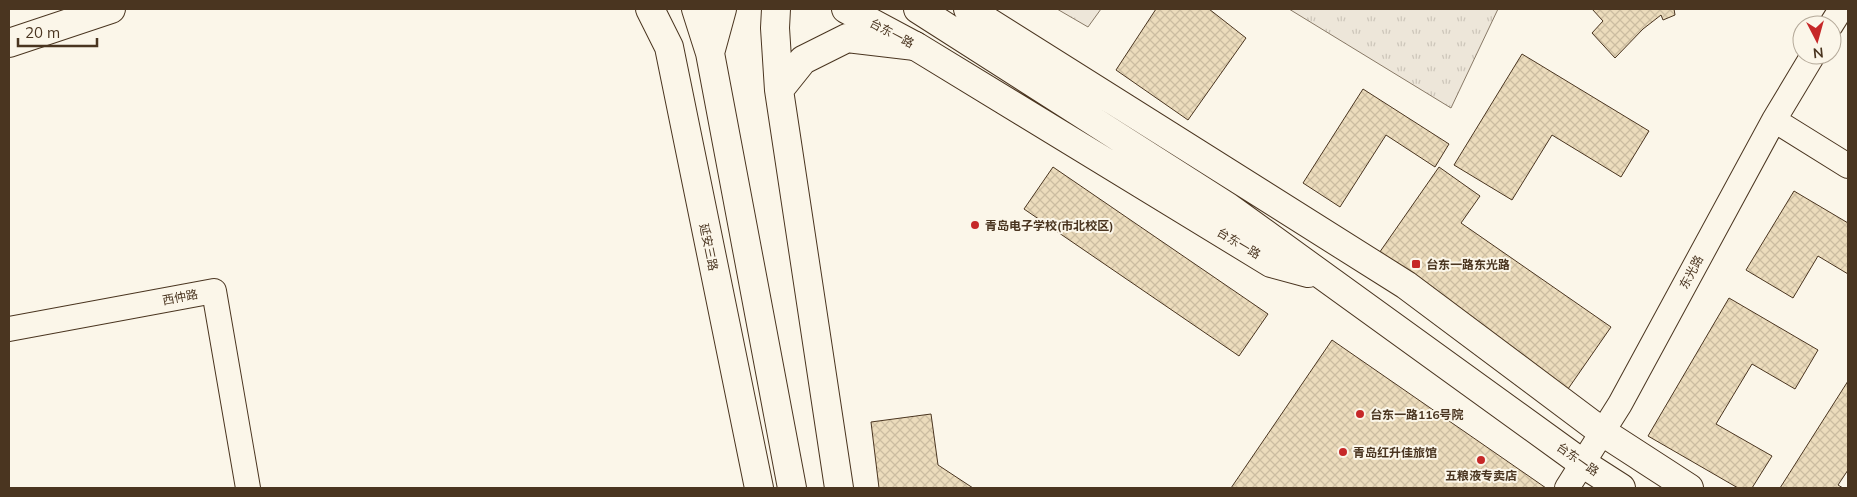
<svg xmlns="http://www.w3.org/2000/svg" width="1857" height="497" font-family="Mulish,'Noto Sans SC',sans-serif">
	<defs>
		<pattern id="park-tufts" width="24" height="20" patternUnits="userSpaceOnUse" patternTransform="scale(1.25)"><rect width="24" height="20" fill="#ede6d9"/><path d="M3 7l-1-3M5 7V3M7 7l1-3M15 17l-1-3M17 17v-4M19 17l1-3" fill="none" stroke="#cdc6ba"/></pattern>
		<pattern id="building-cross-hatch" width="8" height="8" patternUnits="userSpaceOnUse" patternTransform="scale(1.25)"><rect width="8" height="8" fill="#ecdcbc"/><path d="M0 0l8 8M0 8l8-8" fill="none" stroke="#ccbda1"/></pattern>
	</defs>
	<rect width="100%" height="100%" fill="#fbf6e9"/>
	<path fill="url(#park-tufts)" stroke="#887966" d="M1057,9H1101L1088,27Z
		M1289,9H1498L1451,108Z"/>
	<path fill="url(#building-cross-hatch)" stroke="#4a3520" d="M1156,9H1209L1246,38L1188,120L1116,70Z
		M1592,9H1674L1675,15L1663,20L1661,15L1643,29L1615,58L1592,33L1603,21Z
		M1522,54L1649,131L1621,177L1552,135L1512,200L1454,165Z
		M1363,89L1449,144L1435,167L1386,135L1340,207L1303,183Z
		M1053,167L1268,314L1239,356L1024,209Z
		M1439,167L1480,196L1461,223L1611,327L1568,389L1377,256Z
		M1794,191L1848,223V274L1818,256L1793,298L1746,270Z
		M1729,298L1818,350L1795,389L1752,364L1716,424L1772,456L1752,488H1738L1648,436Z
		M1332,340L1546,488H1231Z
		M1848,381V470L1838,485L1843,488H1780Z
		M931,414L938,465L973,488H879L871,422Z"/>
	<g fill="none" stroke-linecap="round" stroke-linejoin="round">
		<g stroke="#4a3520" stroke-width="26">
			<path id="minor" d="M1831,25L1841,9
				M1774,120L1848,166
				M9,329L214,291L248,488
				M1567,488L1620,404L1774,120L1813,55"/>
		</g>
		<g stroke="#4a3520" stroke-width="30">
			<path id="secondary" d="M650,9L669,47L759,488
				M696,9L710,53L792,488
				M776,9L775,28L779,90L839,488
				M710,53L722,9
				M779,90L803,60L847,38L915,46"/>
		</g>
		<g stroke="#4a3520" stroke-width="30">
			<path id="primary" d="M846,9L917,47L1271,263L1308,273
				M918,9L1228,207L1582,463L1621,488
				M968,9L1406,285L1601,431L1689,488
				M9,43L111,9"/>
		</g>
		<use href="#minor" stroke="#fbf6e9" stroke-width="24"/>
		<use href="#secondary" stroke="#fbf6e9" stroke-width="28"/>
		<use href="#primary" stroke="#fbf6e9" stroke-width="28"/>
	</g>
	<g fill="#c62828" stroke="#fbf6e9" stroke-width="2">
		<circle cx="975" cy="225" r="5"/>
		<rect x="1411" y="259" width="10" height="10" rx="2.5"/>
		<circle cx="1360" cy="414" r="5"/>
		<circle cx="1343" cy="452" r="5"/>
		<circle cx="1481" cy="460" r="5"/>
	</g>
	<g text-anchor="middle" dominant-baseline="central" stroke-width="4" stroke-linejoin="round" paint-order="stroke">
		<g font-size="12" fill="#4a3520" stroke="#fbf6e9">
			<text transform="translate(892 33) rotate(28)">台东一路</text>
			<text transform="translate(1239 243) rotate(31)">台东一路</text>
			<text transform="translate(709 247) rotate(78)">延安三路</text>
			<text transform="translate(1691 272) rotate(-62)">东光路</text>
			<text transform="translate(180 297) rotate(-11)">西仲路</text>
			<text transform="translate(1578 459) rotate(35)">台东一路</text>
		</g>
		<g font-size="12" font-weight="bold" fill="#4a3520" stroke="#fbf6e9" text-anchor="start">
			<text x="985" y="225">青岛电子学校(市北校区)</text>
			<text x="1426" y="264">台东一路东光路</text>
			<text x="1370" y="414">台东一路116号院</text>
			<text x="1353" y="452">青岛红升佳旅馆</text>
			<text x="1481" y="475" text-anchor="middle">五粮液专卖店</text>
		</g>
	</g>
	<rect width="1857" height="497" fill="none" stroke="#4a3520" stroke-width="20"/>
	<g transform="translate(1817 40) rotate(174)"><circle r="24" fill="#fbf6e9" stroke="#b4a999"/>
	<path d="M0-4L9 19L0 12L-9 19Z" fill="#c62828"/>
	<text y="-8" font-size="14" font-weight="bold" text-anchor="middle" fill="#4a3520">N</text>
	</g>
	<path d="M18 38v8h79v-8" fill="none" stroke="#4a3520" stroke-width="2.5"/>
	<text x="25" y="38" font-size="15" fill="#4a3520" stroke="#fbf6e9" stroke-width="4" paint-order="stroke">20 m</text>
</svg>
